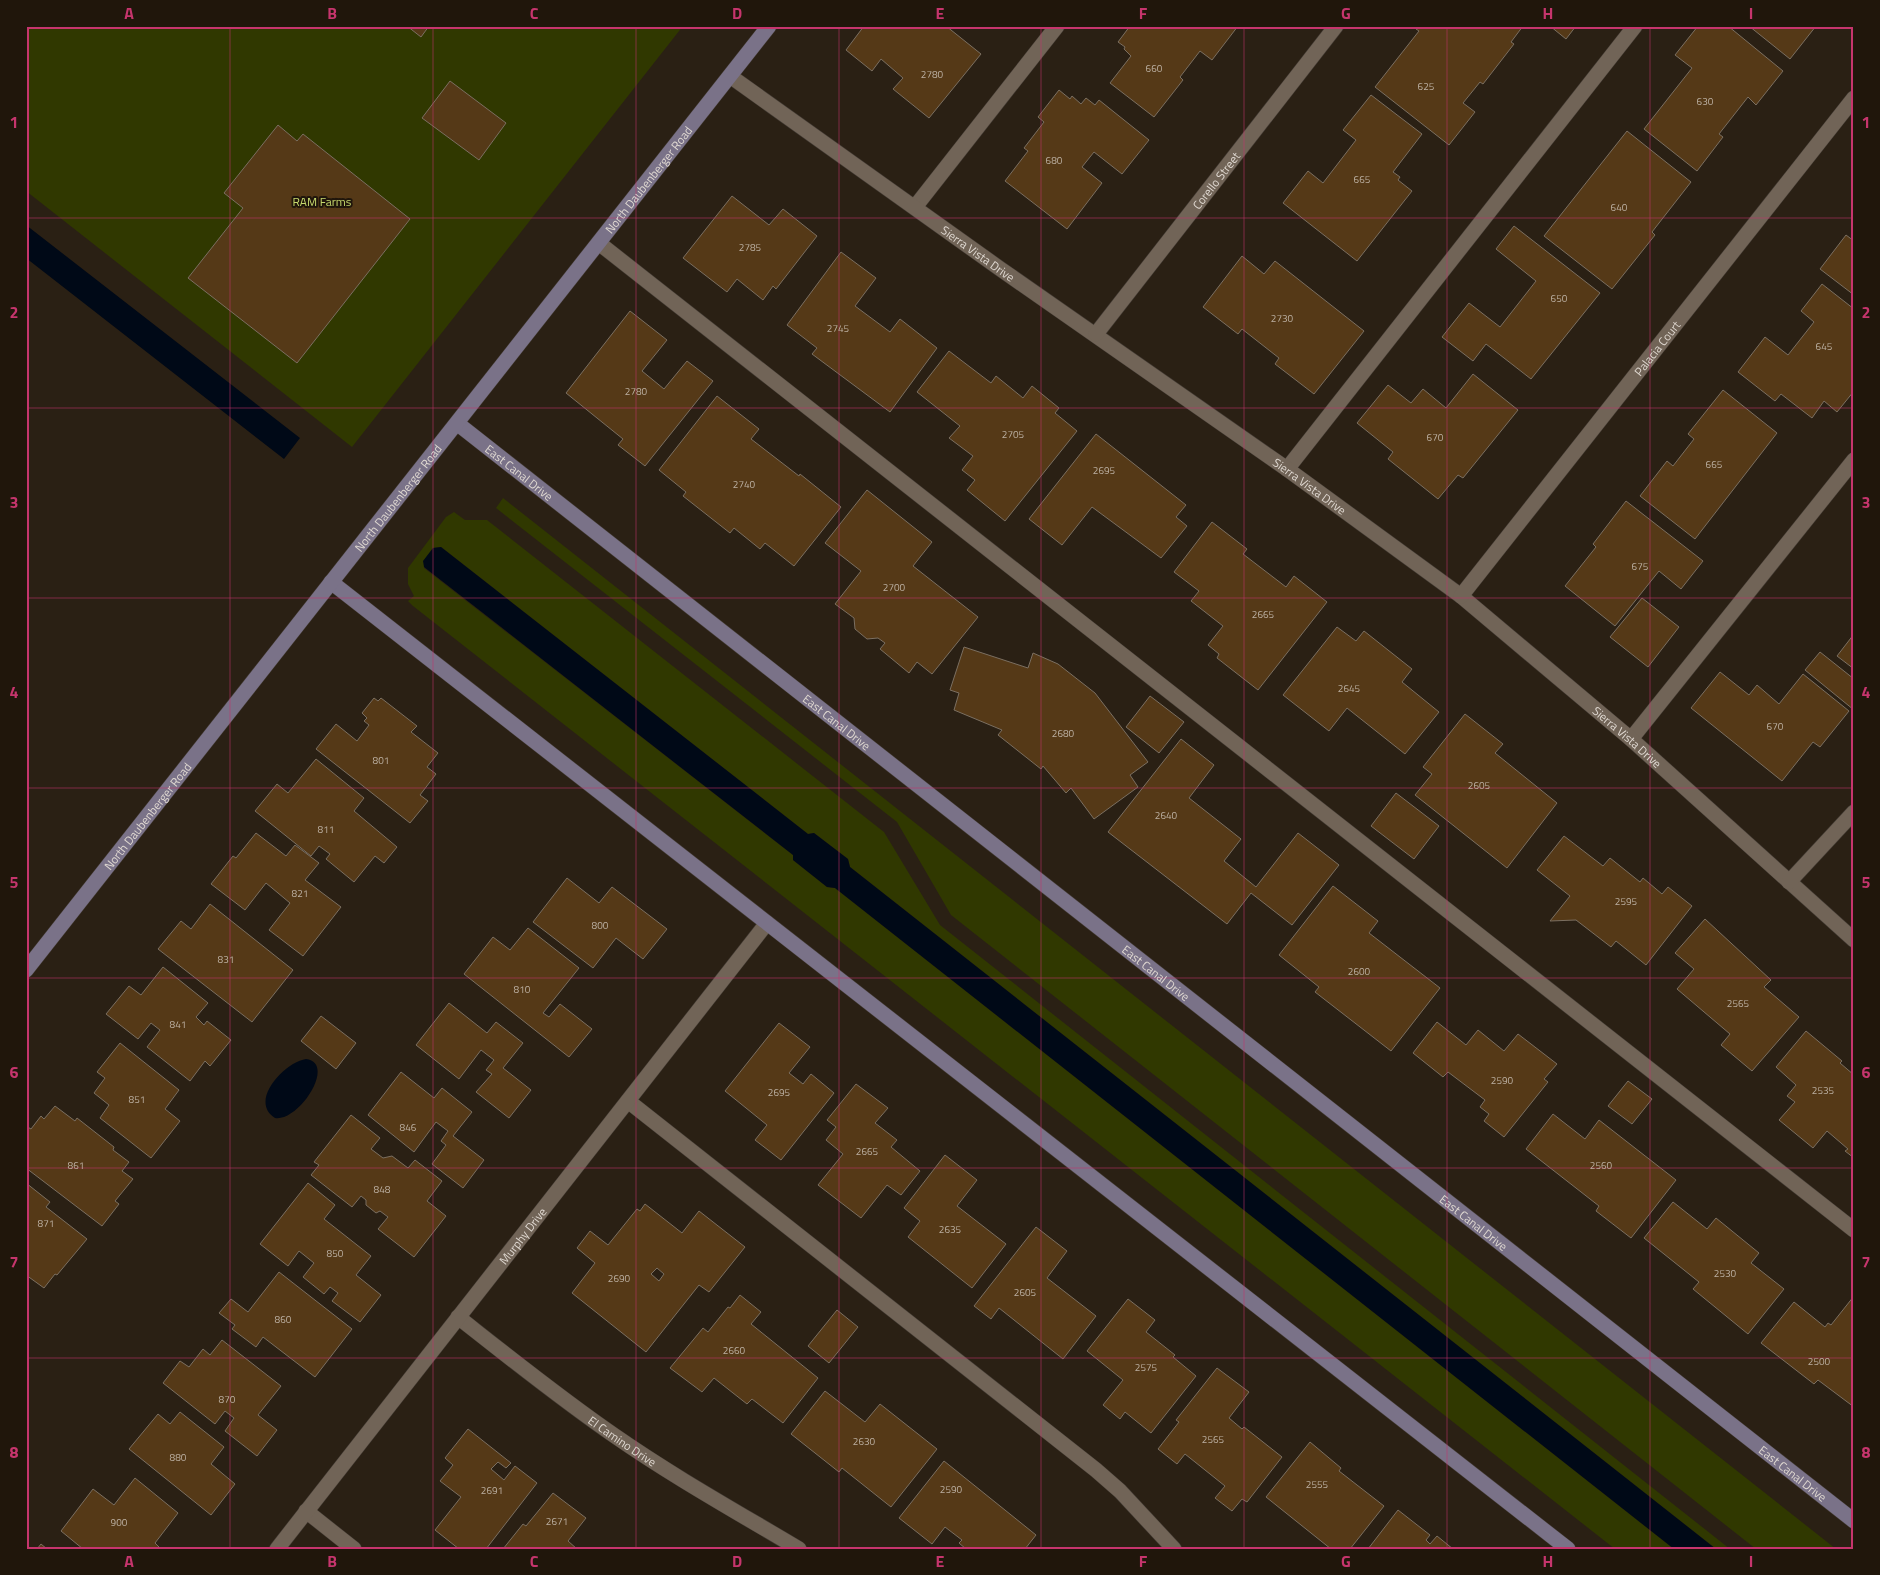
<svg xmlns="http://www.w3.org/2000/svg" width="1880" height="1575" font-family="'Titillium Web',sans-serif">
	<rect width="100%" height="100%" fill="#2a2014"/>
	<path fill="#303800" d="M26,26H683L352,447L26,191Z
		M503,498L1836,1549H1756L951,915L897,822L496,508Z
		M454,512L465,520H487L884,832L940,925L1730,1549H1716L850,867L848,859L814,833L808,834L441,547L433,548L424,561V568L793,855V860L827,887L835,888L1674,1549H1615L413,606L408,601L414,596L408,584V568L446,517Z"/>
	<path fill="#000917" d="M26,225L300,438L284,459L26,258Z
		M441,547L808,834L814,833L848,859L850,867L1716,1549H1674L835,888L827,887L793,860V855L424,567L423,561L433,548Z
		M306,1059C337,1063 299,1122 275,1118C248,1101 285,1062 306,1059Z"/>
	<path fill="#553917" stroke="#7b6f61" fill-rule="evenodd" d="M407,26H429L421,37Z
		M864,26H946L981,54L929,118L893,89L903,78L881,59L872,71L846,50Z
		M1130,26H1238L1212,60L1200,51L1180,77L1183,80L1154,117L1110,83L1131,56L1124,49L1125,47L1118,42Z
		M1418,26H1523L1511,42L1514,44L1483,84L1480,82L1463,103L1475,112L1449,145L1375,87L1419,31L1416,29Z
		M1550,26H1576L1566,39Z
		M1698,26H1728L1783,71L1756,105L1748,97L1719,134L1723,137L1697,171L1644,129L1692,68L1675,55Z
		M1749,26H1816L1790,59Z
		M450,81L506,123L479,160L422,118Z
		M1059,90L1070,99L1072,96L1081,104L1086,98L1095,105L1099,100L1149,140L1122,174L1094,152L1082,167L1102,183L1067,229L1005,181L1028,151L1024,148L1044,122L1038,117Z
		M1371,95L1422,134L1393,172L1400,177L1398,180L1412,191L1357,261L1283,203L1308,171L1323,183L1356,140L1343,130Z
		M278,125L297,141L303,134L410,219L297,363L188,278L243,208L224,193Z
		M1627,131L1691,182L1652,232L1655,235L1612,289L1544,236Z
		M732,196L769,225L783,209L817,236L776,289L773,286L763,300L737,279L727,292L683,258Z
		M1514,226L1600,293L1531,379L1486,344L1473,361L1442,337L1469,303L1500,327L1536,281L1496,249Z
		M1846,235L1854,241V295L1820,269Z
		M841,252L876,278L855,306L890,332L900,319L937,348L890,412L812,354L817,348L787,325Z
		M1242,256L1264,274L1275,261L1364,331L1314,394L1275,364L1279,358L1242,329L1238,334L1203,307Z
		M1822,284L1854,309V391L1837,412L1824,401L1812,418L1781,394L1775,401L1738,372L1765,337L1788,355L1814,322L1801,311Z
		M630,311L667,340L642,371L664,389L687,361L713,381L645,466L618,445L623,439L566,393Z
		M949,351L991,383L996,376L1023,398L1032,386L1059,408L1055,413L1077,431L1005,521L967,490L975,480L962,470L973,456L949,438L960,426L917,392Z
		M1473,374L1518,410L1463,478L1458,475L1438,499L1388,459L1393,452L1357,423L1388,385L1411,403L1423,389L1446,408Z
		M1723,390L1777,433L1695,539L1640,496L1667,461L1673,466L1694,439L1688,434Z
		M717,396L759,429L751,439L799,476L800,474L841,507L794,566L765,543L760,549L734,528L730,533L683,496L686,492L659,470Z
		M1096,434L1186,505L1176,517L1187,526L1161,558L1092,507L1062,545L1029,519Z
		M867,490L932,542L913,566L978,617L932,674L917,662L909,673L880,649L885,643L878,638L867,639L855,629L854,618L835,604L861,571L825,543Z
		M1626,501L1703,561L1681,589L1659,571L1615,626L1565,586L1596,547L1593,544Z
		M1212,522L1247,549L1243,554L1286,587L1294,576L1327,602L1258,690L1217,658L1219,654L1208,645L1223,626L1191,601L1199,591L1174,572Z
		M1642,598L1679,627L1648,667L1610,637Z
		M1337,627L1356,641L1364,631L1412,669L1402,682L1439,712L1405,754L1347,708L1329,731L1283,695Z
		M1854,634V669L1837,656Z
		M964,647L1028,668L1033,653L1058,664L1095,693L1148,762L1130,775L1138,787L1094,819L1071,788L1066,793L1043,766L1041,769L998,735L1002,730L954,710L959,693L950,690Z
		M1820,652L1854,679V710L1805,670Z
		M1720,672L1749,695L1757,685L1779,704L1803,674L1849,711L1820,747L1813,742L1782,781L1691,708Z
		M1150,696L1184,722L1159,753L1126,727Z
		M374,698L378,701L381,698L417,726L411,732L438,753L427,767L436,774L420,795L428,801L410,823L316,749L336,724L357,741L369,725L364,721L367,718L362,713Z
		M1465,714L1503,744L1495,753L1557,803L1507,868L1415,795L1432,774L1423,767Z
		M1181,739L1214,765L1189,798L1241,839L1224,861L1256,887L1298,833L1339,865L1292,925L1251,893L1227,924L1108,832Z
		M316,759L364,798L354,811L397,847L384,863L375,856L354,882L326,859L330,854L319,846L311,856L255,811L277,784L288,793Z
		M1396,793L1439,826L1414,859L1371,826Z
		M256,833L286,856L295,845L319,863L305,880L341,907L303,956L269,930L290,903L266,883L245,910L211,884L233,856L236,858Z
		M1564,836L1603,866L1610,858L1640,882L1643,878L1662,894L1668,887L1692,906L1646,965L1616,941L1611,947L1576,920L1550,921L1570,896L1537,870Z
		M567,878L599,903L612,887L667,929L643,959L616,938L593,968L533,922Z
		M1333,886L1378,921L1369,933L1440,988L1391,1051L1315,992L1319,987L1279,955Z
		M210,904L293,970L252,1022L158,949L181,921L191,929Z
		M1705,919L1771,980L1764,987L1799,1017L1752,1071L1721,1045L1730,1034L1677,989L1694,969L1675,953Z
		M528,928L579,968L543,1013L549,1017L560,1004L592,1029L569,1057L464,974L493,937L510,950Z
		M163,967L208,1003L196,1017L204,1025L207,1021L231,1040L210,1066L205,1061L190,1081L147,1047L160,1030L151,1023L138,1039L106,1014L129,986L141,995Z
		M449,1003L487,1033L496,1022L523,1043L503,1068L531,1090L509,1118L476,1092L492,1074L486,1070L494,1060L481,1050L459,1079L416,1045Z
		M321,1016L356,1043L336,1069L301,1041Z
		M1437,1022L1466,1045L1478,1030L1504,1051L1518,1034L1557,1064L1544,1079L1548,1082L1504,1137L1484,1121L1489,1114L1480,1107L1485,1100L1448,1072L1443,1077L1413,1053Z
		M779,1023L810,1047L789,1073L803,1084L811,1074L834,1093L781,1160L755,1140L767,1125L725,1091Z
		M1806,1031L1842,1061L1840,1063L1854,1075V1158L1845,1151L1848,1149L1827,1131L1813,1148L1779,1120L1795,1102L1787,1096L1796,1085L1776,1067Z
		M120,1043L179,1090L165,1109L180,1121L151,1158L100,1118L109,1105L94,1093L105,1078L97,1072Z
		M401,1072L434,1098L442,1088L472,1112L453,1136L484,1160L463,1188L432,1164L446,1145L441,1141L448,1131L436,1122L414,1152L368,1115Z
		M1628,1081L1652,1099L1632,1124L1608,1106Z
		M856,1084L888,1108L875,1123L897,1140L891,1147L920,1171L901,1195L887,1185L861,1218L818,1185L843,1154L826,1140L836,1127L827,1120Z
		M55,1106L75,1121L77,1118L114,1147L113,1150L129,1162L122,1171L133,1179L115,1201L119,1204L102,1226L26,1168V1126L31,1129L41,1116L44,1119Z
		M1553,1114L1585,1139L1599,1120L1676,1180L1631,1238L1596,1211L1599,1206L1526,1149Z
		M351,1115L380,1138L371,1149L383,1158L392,1156L408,1168L415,1160L442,1181L427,1201L446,1216L414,1257L378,1229L388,1217L380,1211L376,1213L366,1205V1200L361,1196L352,1207L311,1175L319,1165L314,1162Z
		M945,1155L977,1180L957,1206L1006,1244L972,1288L908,1237L920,1221L904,1208Z
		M26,1183L50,1202L46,1207L87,1239L57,1275L55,1274L44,1288L26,1275Z
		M308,1183L335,1205L324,1219L371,1256L356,1275L381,1295L360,1322L332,1301L338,1293L330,1287L324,1294L303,1277L314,1263L299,1251L288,1266L260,1244Z
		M1673,1202L1707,1229L1716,1218L1759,1253L1751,1263L1784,1289L1748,1334L1693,1289L1699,1282L1644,1238Z
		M645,1204L682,1233L699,1211L745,1247L709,1292L699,1285L646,1352L572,1293L595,1263L577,1248L590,1231L608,1245L637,1209L640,1211ZM657,1268L664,1274L659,1281L651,1274Z
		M1036,1227L1067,1251L1047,1278L1096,1316L1063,1359L999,1308L991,1319L974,1306Z
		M279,1272L352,1329L315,1377L263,1337L256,1347L232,1329L235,1325L219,1313L231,1299L248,1312Z
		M740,1295L761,1312L751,1324L818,1378L783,1423L752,1399L747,1404L714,1378L702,1392L670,1368L703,1328L708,1332L728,1307L730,1308Z
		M1854,1296V1407L1818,1380L1814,1384L1761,1343L1794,1302L1825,1327L1828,1323L1831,1325Z
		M1128,1299L1155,1320L1146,1332L1175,1355L1173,1357L1196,1376L1151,1433L1125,1412L1120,1419L1103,1405L1123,1380L1087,1351Z
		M837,1310L858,1327L829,1363L808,1346Z
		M222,1340L281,1386L258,1415L277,1430L257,1456L225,1431L234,1418L225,1411L215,1424L163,1383L180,1361L189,1367L203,1349L210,1355Z
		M1217,1368L1249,1392L1229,1418L1242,1429L1244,1427L1282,1457L1247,1502L1242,1499L1232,1511L1215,1498L1225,1486L1185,1454L1177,1464L1158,1449L1179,1422L1176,1420Z
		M825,1391L865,1422L880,1404L937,1449L891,1507L842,1468L839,1472L791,1434Z
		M180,1412L224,1447L211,1464L235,1484L211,1515L129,1449L158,1414L170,1424Z
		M468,1429L511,1463L506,1468L498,1462L491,1469L504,1480L515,1466L537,1483L486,1549H459L435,1530L461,1497L440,1481L453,1465L445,1458Z
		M1310,1442L1341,1468L1339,1471L1384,1506L1350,1549H1331L1266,1497Z
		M944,1461L1036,1535L1025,1549H966L959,1543L962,1540L945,1527L932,1544L899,1518Z
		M135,1478L178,1513L155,1543L161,1549H83L61,1531L93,1489L114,1505Z
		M553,1493L586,1518L568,1541L577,1549H503L523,1524L526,1526Z
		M1398,1510L1430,1535L1426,1540L1430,1544L1437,1536L1453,1549H1368Z
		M41,1544L47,1549H37Z"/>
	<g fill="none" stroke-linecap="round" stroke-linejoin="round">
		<g stroke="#433b34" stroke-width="16">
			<path id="lane" d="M915,207L1057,26
				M600,244L1854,1230
				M1287,469L1635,26
				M1631,739L1854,460
				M628,1101L1096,1470L1120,1491L1174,1549
				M306,1511L354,1549"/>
		</g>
		<g stroke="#433b34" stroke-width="16">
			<g id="street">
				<path id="s1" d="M730,76L999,268L1287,469L1461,596L1631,739L1854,940"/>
				<path id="s2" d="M1096,334L1336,26"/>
				<path id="s3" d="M1461,596L1854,98"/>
				<path d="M1789,882L1854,812"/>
				<path id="s4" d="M458,1317C510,1358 561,1399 615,1436C674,1477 737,1512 799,1549"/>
				<path id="s5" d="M277,1549L767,923"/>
			</g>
		</g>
		<g stroke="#433b34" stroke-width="16">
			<g id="secondary">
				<path id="s6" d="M458,424L1854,1521"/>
				<path d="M331,582L1568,1549"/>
				<path id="s7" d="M26,970L769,26"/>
			</g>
		</g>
		<use href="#lane" stroke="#716457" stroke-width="15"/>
		<use href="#street" stroke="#716457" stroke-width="15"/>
		<use href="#secondary" stroke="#7a7288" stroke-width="15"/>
	</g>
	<path fill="none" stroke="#c6356d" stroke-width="1" stroke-opacity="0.55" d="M230,26V1549M433,26V1549M636,26V1549M839,26V1549M1041,26V1549M1244,26V1549M1447,26V1549M1650,26V1549M26,218H1854M26,408H1854M26,598H1854M26,788H1854M26,978H1854M26,1168H1854M26,1358H1854"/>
	<g text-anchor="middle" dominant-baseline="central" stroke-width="4" stroke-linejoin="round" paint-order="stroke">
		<g font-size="10" fill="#bcb0a2">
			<text x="1154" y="68">660</text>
			<text x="932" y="74">2780</text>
			<text x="1426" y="86">625</text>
			<text x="1705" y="101">630</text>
			<text x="1054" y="160">680</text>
			<text x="1362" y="179">665</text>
			<text x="1619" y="207">640</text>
			<text x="750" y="247">2785</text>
			<text x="1559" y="298">650</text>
			<text x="1282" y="318">2730</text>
			<text x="838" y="328">2745</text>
			<text x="1824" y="346">645</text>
			<text x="636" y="391">2780</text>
			<text x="1013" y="434">2705</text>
			<text x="1435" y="437">670</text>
			<text x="1714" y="464">665</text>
			<text x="1104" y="470">2695</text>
			<text x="744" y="484">2740</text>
			<text x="1640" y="566">675</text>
			<text x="894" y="587">2700</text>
			<text x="1263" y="614">2665</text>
			<text x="1349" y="688">2645</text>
			<text x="1775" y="726">670</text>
			<text x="1063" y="733">2680</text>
			<text x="381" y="760">801</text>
			<text x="1479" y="785">2605</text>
			<text x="1166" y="815">2640</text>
			<text x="326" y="829">811</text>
			<text x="300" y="893">821</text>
			<text x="1626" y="901">2595</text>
			<text x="600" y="925">800</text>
			<text x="226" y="959">831</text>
			<text x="1359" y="971">2600</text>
			<text x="522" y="989">810</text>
			<text x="1738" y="1003">2565</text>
			<text x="178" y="1024">841</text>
			<text x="1502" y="1080">2590</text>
			<text x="1823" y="1090">2535</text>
			<text x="779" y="1092">2695</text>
			<text x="137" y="1099">851</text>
			<text x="408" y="1127">846</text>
			<text x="867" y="1151">2665</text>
			<text x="76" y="1165">861</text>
			<text x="1601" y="1165">2560</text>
			<text x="382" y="1189">848</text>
			<text x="46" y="1223">871</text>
			<text x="950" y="1229">2635</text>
			<text x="335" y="1253">850</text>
			<text x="1725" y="1273">2530</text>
			<text x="619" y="1278">2690</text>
			<text x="1025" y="1292">2605</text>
			<text x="283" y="1319">860</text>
			<text x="734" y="1350">2660</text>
			<text x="1819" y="1361">2500</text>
			<text x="1146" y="1367">2575</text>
			<text x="227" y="1399">870</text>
			<text x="1213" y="1439">2565</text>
			<text x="864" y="1441">2630</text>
			<text x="178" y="1457">880</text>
			<text x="1317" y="1484">2555</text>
			<text x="951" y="1489">2590</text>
			<text x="492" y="1490">2691</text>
			<text x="557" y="1521">2671</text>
			<text x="119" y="1522">900</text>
		</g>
		<g font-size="12" fill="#dfd8d1" stroke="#20160b">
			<text stroke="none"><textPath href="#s7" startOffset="1006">North Daubenberger Road</textPath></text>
			<text stroke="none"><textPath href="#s2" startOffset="195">Corello Street</textPath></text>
			<text stroke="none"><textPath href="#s1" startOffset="305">Sierra Vista Drive</textPath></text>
			<text stroke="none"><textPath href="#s3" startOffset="316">Palacia Court</textPath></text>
			<text stroke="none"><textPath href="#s6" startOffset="78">East Canal Drive</textPath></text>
			<text stroke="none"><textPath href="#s1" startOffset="710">Sierra Vista Drive</textPath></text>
			<text stroke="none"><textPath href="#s7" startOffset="601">North Daubenberger Road</textPath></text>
			<text stroke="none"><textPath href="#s6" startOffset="482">East Canal Drive</textPath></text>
			<text stroke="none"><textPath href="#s1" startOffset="1115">Sierra Vista Drive</textPath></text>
			<text stroke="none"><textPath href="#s7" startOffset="196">North Daubenberger Road</textPath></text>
			<text stroke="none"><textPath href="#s6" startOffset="888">East Canal Drive</textPath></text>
			<text stroke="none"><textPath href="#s6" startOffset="1292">East Canal Drive</textPath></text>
			<text stroke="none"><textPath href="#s5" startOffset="398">Murphy Drive</textPath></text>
			<text stroke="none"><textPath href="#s4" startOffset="206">El Camino Drive</textPath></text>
			<text stroke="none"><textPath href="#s6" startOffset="1698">East Canal Drive</textPath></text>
		</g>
		<g font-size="12" fill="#c6d96d" stroke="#20160b">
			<text x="322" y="201">RAM Farms</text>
		</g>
	</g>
	<rect width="1880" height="1575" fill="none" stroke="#20160b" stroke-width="55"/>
	<rect x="28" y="28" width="1824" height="1520" fill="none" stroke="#c6356d" stroke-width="2"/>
	<g font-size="16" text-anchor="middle" font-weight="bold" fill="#c6356d">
		<text x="129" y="19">A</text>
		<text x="332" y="19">B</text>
		<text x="534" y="19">C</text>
		<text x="737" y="19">D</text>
		<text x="940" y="19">E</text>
		<text x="1143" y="19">F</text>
		<text x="1346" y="19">G</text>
		<text x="1548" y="19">H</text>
		<text x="1751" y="19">I</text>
		<text x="14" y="128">1</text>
		<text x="1866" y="128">1</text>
		<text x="14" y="318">2</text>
		<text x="1866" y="318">2</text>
		<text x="14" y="508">3</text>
		<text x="1866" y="508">3</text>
		<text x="14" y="698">4</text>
		<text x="1866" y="698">4</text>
		<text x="14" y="888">5</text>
		<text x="1866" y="888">5</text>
		<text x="14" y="1078">6</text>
		<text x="1866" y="1078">6</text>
		<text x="14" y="1268">7</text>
		<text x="1866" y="1268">7</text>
		<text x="14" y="1458">8</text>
		<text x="1866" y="1458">8</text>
		<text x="129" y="1567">A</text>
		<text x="332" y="1567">B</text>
		<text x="534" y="1567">C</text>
		<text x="737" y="1567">D</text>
		<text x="940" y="1567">E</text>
		<text x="1143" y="1567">F</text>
		<text x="1346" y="1567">G</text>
		<text x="1548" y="1567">H</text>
		<text x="1751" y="1567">I</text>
	</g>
</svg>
